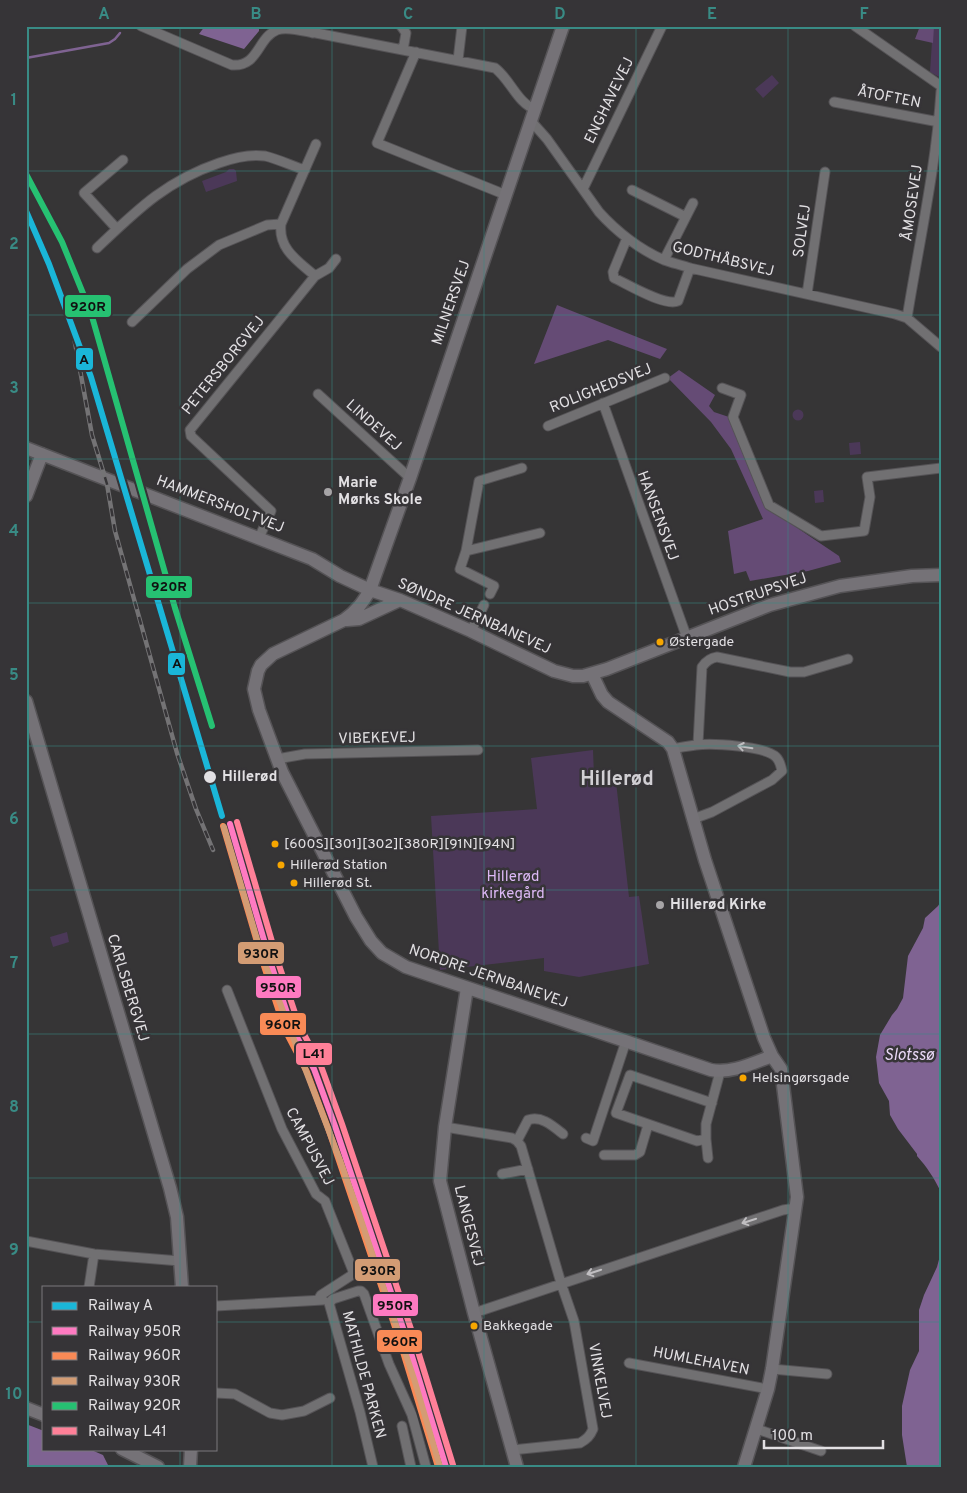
<svg xmlns="http://www.w3.org/2000/svg" width="967" height="1493" font-family="Overpass,sans-serif">
	<rect width="100%" height="100%" fill="#363536"/>
	<path fill="#4b3858" d="M933,26H941V78L930,72Z
		M772,75L779,83L763,98L755,89Z
		M229,169H234L236,171L237,181L206,192L202,181L226,172Z
		M792.5 415a5.5 5.5 0 1 1 11 0a5.5 5.5 0 1 1-11 0Z
		M860,442L861,454L850,455L849,443Z
		M823,490L824,502L815,503L814,491Z
		M593,750L594,775L615,773L629,897L639,896L649,964L579,977L544,971V958L440,970L431,816L537,809L531,758Z
		M67,932L69,942L53,947L50,937Z"/>
	<path fill="#654b75" d="M920,26H934L933,43L915,39Z
		M557,305L667,349L660,359L608,340L534,364Z
		M679,370L715,395L709,406L714,412L729,417L769,509L839,556L841,562L808,571L750,581L746,571L734,574L728,531L763,519L731,449L711,422L668,378Z"/>
	<path fill="#7f6392" d="M205,26H259V31L244,49L199,34Z
		M941,901V1192C934,1178 927,1167 917,1156V1154L898,1129L890,1115L889,1101L879,1083L876,1057L880,1035L892,1015L897,1009L903,998L908,956L923,928L925,918L938,906Z
		M941,1252V1467H907L902,1435V1406L910,1370L919,1351V1310L924,1295L937,1267Z
		M26,1424L44,1431V1449H89L103,1455L109,1467H26Z"/>
	<g fill="none" stroke-linecap="round" stroke-linejoin="round">
		<path stroke="#7f6392" stroke-width="2.5" d="M26,58L109,43L115,39L120,33"/>
		<g stroke="#555356" stroke-width="11">
			<path id="street" d="M141,26L232,65C259,67 257,38 277,30C287,26 303,31 313,33
				M401,26L406,33L403,50
				M855,26L941,86
				M316,33L495,68C510,79 518,104 535,109
				M416,52L377,143L506,195
				M458,60L462,26
				M834,102L939,122
				M531,121L547,139L599,212C616,231 640,250 664,260C672,263 682,265 690,268L895,314L907,318L941,347
				M583,189L662,26
				M632,190L686,217
				M117,229L84,193L123,160
				M627,238L613,272L614,278C627,284 665,307 678,301L690,268
				M97,248C137,210 166,181 219,163C233,158 250,154 265,156C278,159 292,166 305,170
				M664,260L693,203
				M315,276C298,261 278,249 281,224L316,144
				M807,294L825,172
				M907,318C919,243 936,168 941,91
				M132,322L187,269L219,245L267,225L281,224
				M722,388L741,395L733,417L769,505L821,536L864,531L870,497L867,477L941,468
				M318,394L410,478
				M603,403L687,638
				M548,426L665,378
				M259,538L271,511L191,436L190,430L315,276L329,268L336,259
				M466,551L540,533
				M490,594L494,586L460,569L466,551L479,481L522,468
				M471,631L484,605
				M698,744L702,667C706,661 710,658 717,657L790,672H804L848,659
				M673,749C681,747 688,746 696,745C712,743 765,746 776,757C780,761 781,766 782,771L772,780L712,812L693,819
				M277,759L305,754L478,750
				M227,990L282,1129L316,1194L325,1201L353,1271L352,1275L321,1295L318,1300
				M445,1127L512,1138L517,1141L521,1146L561,1283L574,1321L593,1429C590,1436 587,1439 580,1443L512,1450
				M586,1138L593,1141L626,1041
				M706,1139L697,1141L616,1113L630,1075L712,1103
				M517,1141L528,1120C541,1115 553,1126 563,1134
				M604,1155H635L640,1152L648,1125
				M708,1158L706,1139V1124L720,1072
				M502,1174L528,1169
				M26,1241L94,1254L180,1261
				M89,1287L94,1254
				M216,1306L323,1300
				M474,1313L783,1210L796,1208
				M629,1363L768,1389
				M772,1369L827,1374
				M216,1393L235,1394L270,1413L282,1415L304,1411L330,1398
				M402,1426L411,1467
				M757,1429L821,1451
				M373,1467L360,1412L329,1303L333,1299L358,1291H361L364,1294L389,1364L412,1415L426,1467"/>
		</g>
		<g stroke="#555356" stroke-width="15">
			<path id="secondary" d="M563,26L410,478L370,590C363,602 357,611 344,620L273,654L261,665L258,671L254,689L259,710L282,772L356,917L371,941L382,953L406,967L711,1070C731,1074 753,1063 772,1056
				M26,448L312,559L340,576L370,590L400,600L471,631L554,671L573,676H583L607,669L770,605L840,586L912,576L941,575
				M26,496L42,454
				M347,620L359,619L400,600
				M592,674L602,695L608,702L668,742L673,749L705,860L764,1038L772,1056L781,1069L797,1197L772,1369L768,1389L744,1467
				M26,701L170,1188L177,1217L182,1287
				M467,988L445,1127L440,1181L474,1313L517,1467
				M26,1408L44,1415
				M122,1449L158,1467
				M190,1467L191,1449"/>
		</g>
		<use href="#street" stroke="#717072" stroke-width="9"/>
		<use href="#secondary" stroke="#757277" stroke-width="12"/>
		<g stroke="#747375" stroke-width="4.5">
			<path id="rail" d="M71,321L92,435L107,484L115,531L177,753L196,809L213,850
				M277,1015L335,1126L368,1198"/>
		</g>
		<use href="#rail" stroke="#363437" stroke-width="2.5" stroke-dasharray="8" stroke-linecap="butt"/>
		<g stroke="#363437" stroke-width="10">
			<path id="rail-1" d="M26,211L49,264L91,377L222,816"/>
		</g>
		<g stroke="#363437" stroke-width="10">
			<path id="rail-2" d="M230,824L271,964L292,1028L314,1069L335,1126L406,1337L446,1467"/>
		</g>
		<g stroke="#363437" stroke-width="10">
			<path id="rail-3" d="M223,826L264,966L285,1030L307,1072L328,1128L399,1339L438,1467"/>
		</g>
		<g stroke="#363437" stroke-width="10">
			<path id="rail-4" d="M224,827L262,956L340,1160L358,1211L415,1382L440,1467"/>
		</g>
		<g stroke="#363437" stroke-width="10">
			<path id="rail-5" d="M26,174L62,242L91,313L175,608L212,726"/>
		</g>
		<g stroke="#363437" stroke-width="10">
			<path id="rail-6" d="M237,822L278,962L299,1025L321,1066L342,1124L413,1335L453,1465"/>
		</g>
		<use href="#rail-1" stroke="#1ab6d8" stroke-width="6"/>
		<use href="#rail-2" stroke="#fe7ac1" stroke-width="6"/>
		<use href="#rail-3" stroke="#f98a56" stroke-width="6"/>
		<use href="#rail-4" stroke="#d39c74" stroke-width="6"/>
		<use href="#rail-5" stroke="#26c172" stroke-width="6"/>
		<use href="#rail-6" stroke="#ff8098" stroke-width="6"/>
	</g>
	<defs><path id="oneway-shaft" d="M-6 0H5M1.5-3L5.5 0L1.5 3" fill="none" stroke-width="1.6" stroke-linecap="round" stroke-linejoin="round" transform="scale(1.25)"/></defs>
	<g stroke="#c0bec1">
		<use href="#oneway-shaft" transform="translate(745 747) rotate(-171)"/>
		<use href="#oneway-shaft" transform="translate(749 1221) rotate(162)"/>
		<use href="#oneway-shaft" transform="translate(594 1272) rotate(162)"/>
	</g>
	<path fill="none" stroke="#398b85" stroke-width="1" stroke-opacity="0.55" d="M180,26V1287M332,26V1467M484,26V1467M636,26V1467M788,26V1467M26,171H941M26,315H941M26,459H941M26,603H941M26,746H941M26,890H941M26,1034H941M26,1178H941M26,1322H44M216,1322H941M180,1449V1467"/>
	<g fill="#a6a4a6" stroke="#363437" stroke-width="2">
		<circle cx="328" cy="492" r="5"/>
		<circle cx="660" cy="905" r="5"/>
	</g>
	<g fill="#f7a600" stroke="#363437" stroke-width="2">
		<circle cx="660" cy="642" r="4.5"/>
		<circle cx="275" cy="844" r="4.5"/>
		<circle cx="281" cy="865" r="4.5"/>
		<circle cx="294" cy="883" r="4.5"/>
		<circle cx="743" cy="1078" r="4.5"/>
		<circle cx="474" cy="1326" r="4.5"/>
	</g>
	<circle fill="#e2e0e3" stroke="#363437" stroke-width="2" cx="210" cy="777" r="7"/>
	<g text-anchor="middle" dominant-baseline="central" stroke-width="5" stroke-linejoin="round" paint-order="stroke">
		<g font-size="14" fill="#e2e0e3" stroke="#363437" text-anchor="start">
			<text x="669" y="642">Østergade</text>
			<text x="284" y="844">[600S][301][302][380R][91N][94N]</text>
			<text x="290" y="865">Hillerød Station</text>
			<text x="303" y="883">Hillerød St.</text>
			<text x="752" y="1078">Helsingørsgade</text>
			<text x="483" y="1326">Bakkegade</text>
		</g>
		<g font-size="15" fill="#e2e0e3" stroke="#363437">
			<text transform="translate(889 98) rotate(11)">ÅTOFTEN</text>
			<text transform="translate(610 101) rotate(-64)">ENGHAVEVEJ</text>
			<text transform="translate(913 203) rotate(-82)">ÅMOSEVEJ</text>
			<text transform="translate(803 231) rotate(-82)">SOLVEJ</text>
			<text transform="translate(723 260) rotate(14)">GODTHÅBSVEJ</text>
			<text transform="translate(452 303) rotate(-71)">MILNERSVEJ</text>
			<text transform="translate(224 366) rotate(-51)">PETERSBORGVEJ</text>
			<text transform="translate(601 389) rotate(-22)">ROLIGHEDSVEJ</text>
			<text transform="translate(373 426) rotate(42)">LINDEVEJ</text>
			<text transform="translate(220 505) rotate(21)">HAMMERSHOLTVEJ</text>
			<text transform="translate(657 516) rotate(70)">HANSENSVEJ</text>
			<text transform="translate(758 595) rotate(-19)">HOSTRUPSVEJ</text>
			<text transform="translate(474 617) rotate(24)">SØNDRE JERNBANEVEJ</text>
			<text transform="translate(377 739) rotate(-1)">VIBEKEVEJ</text>
			<text transform="translate(488 977) rotate(19)">NORDRE JERNBANEVEJ</text>
			<text transform="translate(127 988) rotate(73)">CARLSBERGVEJ</text>
			<text transform="translate(309 1147) rotate(62)">CAMPUSVEJ</text>
			<text transform="translate(468 1226) rotate(76)">LANGESVEJ</text>
			<text transform="translate(701 1362) rotate(11)">HUMLEHAVEN</text>
			<text transform="translate(363 1375) rotate(75)">MATHILDE PARKEN</text>
			<text transform="translate(599 1381) rotate(80)">VINKELVEJ</text>
		</g>
		<g font-size="15" font-weight="bold" fill="#e2e0e3" stroke="#363437" text-anchor="start">
			<text x="338" y="483">Marie<tspan x="338" dy="17">Mørks Skole</tspan></text>
			<text x="670" y="905">Hillerød Kirke</text>
		</g>
		<g font-size="15" font-weight="bold" fill="#e2e0e3" stroke="#363437" text-anchor="start">
			<text x="222" y="777">Hillerød</text>
		</g>
		<g font-size="15" fill="#dcb8f5" stroke="#363437">
			<text x="513" y="877">Hillerød<tspan x="513" dy="17">kirkegård</tspan></text>
		</g>
		<g font-size="16" font-style="italic" fill="#ead9f7" stroke="#363437">
			<text x="909" y="1056">Slotssø</text>
		</g>
		<g font-size="20" font-weight="bold" fill="#d1cfd3" stroke="#363437">
			<text x="617" y="780">Hillerød</text>
		</g>
	</g>
	<g stroke="#363437" stroke-width="2">
		<rect x="64" y="294" width="48" height="24" rx="5" fill="#26c172"/>
		<rect x="75" y="347" width="19" height="24" rx="5" fill="#1ab6d8"/>
		<rect x="145" y="575" width="48" height="24" rx="5" fill="#26c172"/>
		<rect x="167" y="652" width="19" height="24" rx="5" fill="#1ab6d8"/>
		<rect x="237" y="941" width="48" height="24" rx="5" fill="#d39c74"/>
		<rect x="255" y="975" width="47" height="24" rx="5" fill="#fe7ac1"/>
		<rect x="259" y="1012" width="48" height="24" rx="5" fill="#f98a56"/>
		<rect x="295" y="1042" width="38" height="24" rx="5" fill="#ff8098"/>
		<rect x="354" y="1258" width="47" height="24" rx="5" fill="#d39c74"/>
		<rect x="372" y="1293" width="47" height="24" rx="5" fill="#fe7ac1"/>
		<rect x="376" y="1329" width="47" height="24" rx="5" fill="#f98a56"/>
	</g>
	<g font-size="14" text-anchor="middle" font-weight="bold" fill="#111">
		<text x="88" y="311">920R</text>
		<text x="84" y="364">A</text>
		<text x="169" y="591">920R</text>
		<text x="177" y="668">A</text>
		<text x="261" y="958">930R</text>
		<text x="278" y="992">950R</text>
		<text x="283" y="1029">960R</text>
		<text x="314" y="1058">L41</text>
		<text x="378" y="1275">930R</text>
		<text x="395" y="1310">950R</text>
		<text x="400" y="1346">960R</text>
	</g>
	<rect width="967" height="1493" fill="none" stroke="#363437" stroke-width="55"/>
	<rect x="42" y="1286" width="175" height="165" fill="#363437" stroke="#7b797c"/>
	<rect x="52" y="1302" width="25" height="8" fill="#1ab6d8" stroke="#7b797c"/>
	<text x="88" y="1310" font-size="15" fill="#e2e0e3">Railway A</text>
	<rect x="52" y="1327" width="25" height="8" fill="#fe7ac1" stroke="#7b797c"/>
	<text x="88" y="1336" font-size="15" fill="#e2e0e3">Railway 950R</text>
	<rect x="52" y="1352" width="25" height="8" fill="#f98a56" stroke="#7b797c"/>
	<text x="88" y="1360" font-size="15" fill="#e2e0e3">Railway 960R</text>
	<rect x="52" y="1377" width="25" height="8" fill="#d39c74" stroke="#7b797c"/>
	<text x="88" y="1386" font-size="15" fill="#e2e0e3">Railway 930R</text>
	<rect x="52" y="1402" width="25" height="8" fill="#26c172" stroke="#7b797c"/>
	<text x="88" y="1410" font-size="15" fill="#e2e0e3">Railway 920R</text>
	<rect x="52" y="1427" width="25" height="8" fill="#ff8098" stroke="#7b797c"/>
	<text x="88" y="1436" font-size="15" fill="#e2e0e3">Railway L41</text>
	<path d="M764 1440v8h119v-8" fill="none" stroke="#e2e0e3" stroke-width="2.5"/>
	<text x="772" y="1440" font-size="15" fill="#e2e0e3" stroke="#363437" stroke-width="4" paint-order="stroke">100 m</text>
	<rect x="28" y="28" width="912" height="1438" fill="none" stroke="#398b85" stroke-width="2"/>
	<g font-size="16" text-anchor="middle" font-weight="bold" fill="#398b85">
		<text x="104" y="19">A</text>
		<text x="256" y="19">B</text>
		<text x="408" y="19">C</text>
		<text x="560" y="19">D</text>
		<text x="712" y="19">E</text>
		<text x="864" y="19">F</text>
		<text x="14" y="105">1</text>
		<text x="14" y="249">2</text>
		<text x="14" y="393">3</text>
		<text x="14" y="536">4</text>
		<text x="14" y="680">5</text>
		<text x="14" y="824">6</text>
		<text x="14" y="968">7</text>
		<text x="14" y="1112">8</text>
		<text x="14" y="1255">9</text>
		<text x="14" y="1399">10</text>
	</g>
</svg>
